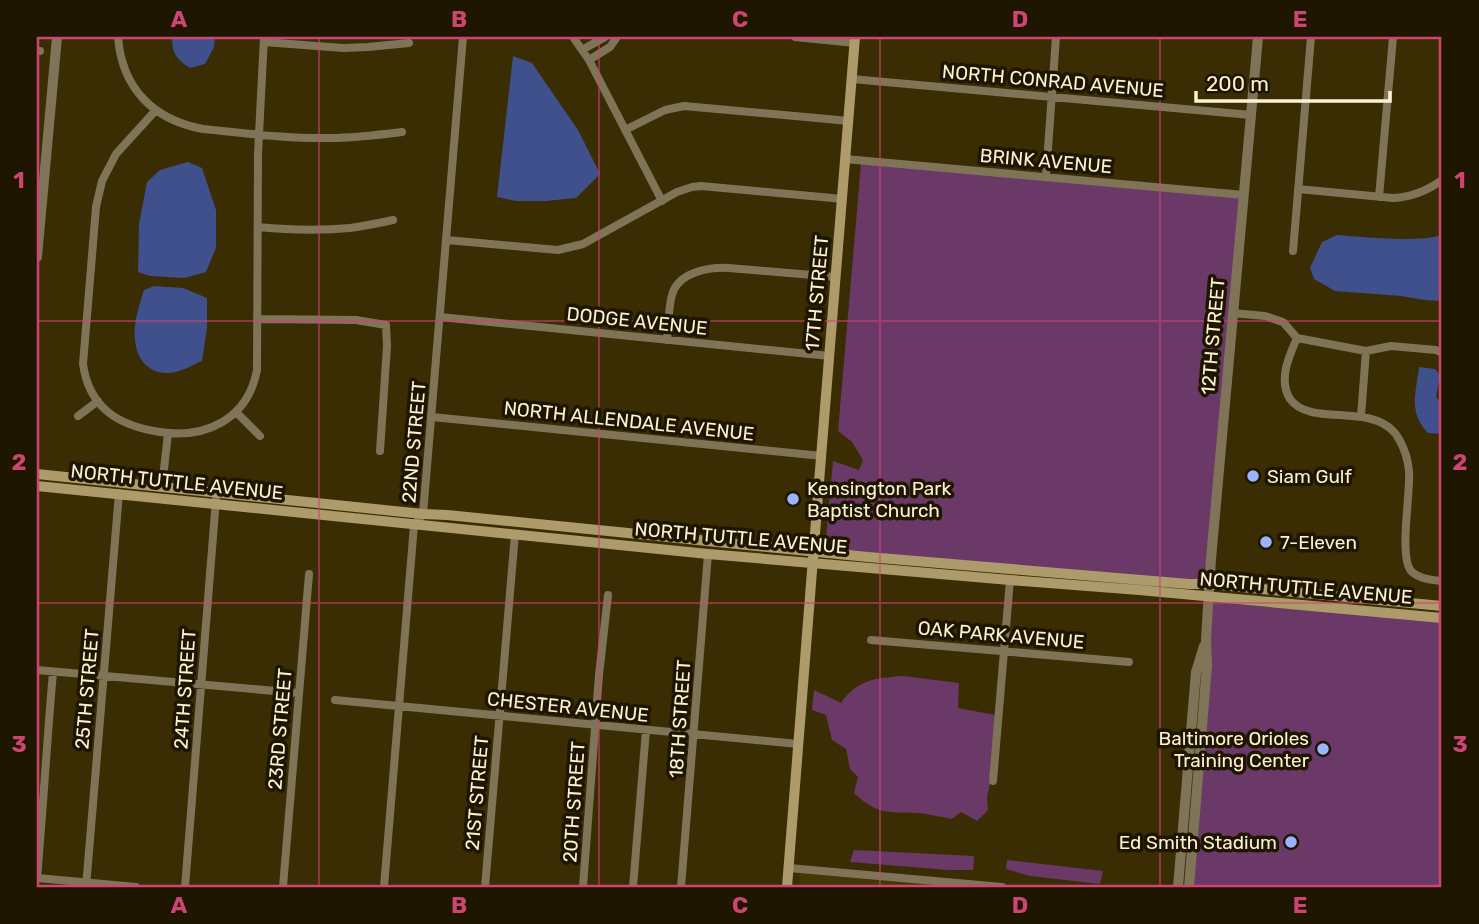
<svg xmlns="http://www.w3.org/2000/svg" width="1479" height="924" font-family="Rubik,sans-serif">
	<rect width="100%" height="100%" fill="#3a2d03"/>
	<path fill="#453605" d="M800,872L965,887H799Z"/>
	<path fill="#6a3967" d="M861,164L1240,198L1206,581L825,549L833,461L859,470L863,460L852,442L838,431Z
		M1212,602L1442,622V887H1192Z
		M903,676L959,683L958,708L995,715L990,784L987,797L988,810L977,821L961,812L952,819C941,817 929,814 918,813C887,812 878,815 854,793L858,777L850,769L846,749L832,740L826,715L812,710L814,690L841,703C857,679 877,678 903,676Z
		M854,850L974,856L973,870H949L850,862Z
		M1007,860L1103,871L1100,884L1030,876L1006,869Z"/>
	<path fill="#3f508c" d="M172,37H215L214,47L205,64L190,68C176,59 172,53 172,37Z
		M513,56L532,63L578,130L600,174L576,198L546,201H516L497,197Z
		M188,162L202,168L216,210V248L206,272L184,278L150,276L138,272L139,224L147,182L160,170Z
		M1337,235C1364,237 1417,243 1442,235V301L1425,300L1401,296L1335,291L1314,279L1310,268L1322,242Z
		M154,286L183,288L207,298V328L202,361C194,364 185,370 176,372C153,377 137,363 135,340C133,323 139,306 144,290Z
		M1419,367L1435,369L1440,375L1436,397L1442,404V434L1428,433C1408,412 1416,393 1419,367Z"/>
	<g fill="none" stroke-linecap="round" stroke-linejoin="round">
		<path stroke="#7f7457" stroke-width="8" d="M118,37C122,89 154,120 203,129C245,133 288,139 330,138C354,138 378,135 402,132
			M573,37L589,60L662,201
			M795,37L855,43
			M264,42L343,48L368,47L409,43
			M582,50L605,37
			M37,51H40
			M589,60L610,47L617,37
			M852,79L1251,115
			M155,111L116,154L102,181L96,207L83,364C89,408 119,426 160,432C206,439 248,419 257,370L258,154L264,37
			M625,130L665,110L684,106L849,121
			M845,159L1244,195
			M1046,176L1056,37
			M1298,189L1393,198C1412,197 1427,191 1442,180
			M1379,197L1393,37
			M258,227C289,230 319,231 350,228C365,226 379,223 393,220
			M447,240L558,250L583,244L677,192L692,187L701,186L843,199
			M1293,251L1311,37
			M1232,313L1265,316L1283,322L1297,338L1366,351L1391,346L1436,350L1442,353
			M440,317L830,356
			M258,319L356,320L386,325L387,346L380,451
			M1297,338C1289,356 1278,380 1290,399C1310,427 1368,403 1394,432C1397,435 1398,438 1400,441C1405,450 1408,461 1409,471C1411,492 1398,559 1412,572C1420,579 1432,580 1442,581
			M667,340C669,326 668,309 672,295C678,272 709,267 729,268L836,277
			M236,412L260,436
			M78,416L98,401
			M1361,416L1366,351
			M432,417L822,456
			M162,487L168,433
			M871,640L1129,662
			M37,670L298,693
			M335,700L798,744
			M993,781L1010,580
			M789,868L1002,887
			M37,878C43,809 47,740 53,672
			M37,878L136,887
			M86,887L119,493
			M185,887L216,499
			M283,887L309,574
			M384,887L414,525L423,514L463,37
			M485,887L515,534
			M583,887L599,675L608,595
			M633,887L646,730
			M681,887L708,554"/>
		<path stroke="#7f7457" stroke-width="10" d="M37,257L57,37
			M1178,887L1196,672L1204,646
			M1189,887L1207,665L1206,639L1211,559L1258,37"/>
		<path stroke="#ad9b6c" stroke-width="10" d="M37,474L423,514L447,515L868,557L1189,584H1209L1442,606
			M37,486L708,554L1010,580L1139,590L1442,618
			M787,887C809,604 832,320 855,37"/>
	</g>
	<path fill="none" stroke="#ce4473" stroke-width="2" stroke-opacity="0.55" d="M319,37V887M599,37V887M880,37V887M1160,37V887M37,321H1442M37,603H1442"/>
	<g fill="#9cb4fd" stroke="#1e1601" stroke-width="2.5">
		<circle cx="1253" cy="476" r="7"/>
		<circle cx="793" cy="499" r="7"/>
		<circle cx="1266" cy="542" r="7"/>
		<circle cx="1323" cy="749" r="7"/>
		<circle cx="1291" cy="842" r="7"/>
	</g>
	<g text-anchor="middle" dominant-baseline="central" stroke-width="7" stroke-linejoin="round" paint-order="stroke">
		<g font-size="19" fill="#fdf2d5" stroke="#1e1601">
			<text transform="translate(1053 81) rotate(5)">NORTH CONRAD AVENUE</text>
			<text transform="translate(1046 161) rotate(5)">BRINK AVENUE</text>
			<text transform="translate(817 293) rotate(-85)">17TH STREET</text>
			<text transform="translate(637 321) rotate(6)">DODGE AVENUE</text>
			<text transform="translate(1213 336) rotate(-85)">12TH STREET</text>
			<text transform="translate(629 421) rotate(6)">NORTH ALLENDALE AVENUE</text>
			<text transform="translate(414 442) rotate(-85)">22ND STREET</text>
			<text transform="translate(177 482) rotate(6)">NORTH TUTTLE AVENUE</text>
			<text transform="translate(741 538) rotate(5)">NORTH TUTTLE AVENUE</text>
			<text transform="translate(1306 588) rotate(5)">NORTH TUTTLE AVENUE</text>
			<text transform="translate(1001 635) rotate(5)">OAK PARK AVENUE</text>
			<text transform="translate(87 689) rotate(-85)">25TH STREET</text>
			<text transform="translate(185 689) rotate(-86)">24TH STREET</text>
			<text transform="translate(568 707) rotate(6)">CHESTER AVENUE</text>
			<text transform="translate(680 719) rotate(-86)">18TH STREET</text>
			<text transform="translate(280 729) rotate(-85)">23RD STREET</text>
			<text transform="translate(477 793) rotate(-85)">21ST STREET</text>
			<text transform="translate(574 802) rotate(-86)">20TH STREET</text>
		</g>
		<g font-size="19" fill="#fdf2d5" stroke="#1e1601" text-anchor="start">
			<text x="1267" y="476">Siam Gulf</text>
			<text x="807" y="488">Kensington Park<tspan x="807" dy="22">Baptist Church</tspan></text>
			<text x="1280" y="542">7-Eleven</text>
			<text x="1309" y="738" text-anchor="end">Baltimore Orioles<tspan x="1309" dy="22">Training Center</tspan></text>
			<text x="1277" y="842" text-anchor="end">Ed Smith Stadium</text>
		</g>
	</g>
	<rect width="1479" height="924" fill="none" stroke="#1e1601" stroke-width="77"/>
	<path d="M1196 91v10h194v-10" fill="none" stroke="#fdf2d5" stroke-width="3.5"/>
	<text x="1206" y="91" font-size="21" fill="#fdf2d5" stroke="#1e1601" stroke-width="5" paint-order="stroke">200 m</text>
	<rect x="38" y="38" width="1402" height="848" fill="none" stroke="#ce4473" stroke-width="2.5"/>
	<g font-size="23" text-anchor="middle" font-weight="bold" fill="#ce4473">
		<text x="179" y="27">A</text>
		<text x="459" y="27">B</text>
		<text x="740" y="27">C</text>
		<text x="1020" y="27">D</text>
		<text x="1300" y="27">E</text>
		<text x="19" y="188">1</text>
		<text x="1460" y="188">1</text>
		<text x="19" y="470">2</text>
		<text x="1460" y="470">2</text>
		<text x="19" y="752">3</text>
		<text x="1460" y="752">3</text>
		<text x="179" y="913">A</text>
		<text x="459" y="913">B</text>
		<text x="740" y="913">C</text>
		<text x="1020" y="913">D</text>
		<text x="1300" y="913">E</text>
	</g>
</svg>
